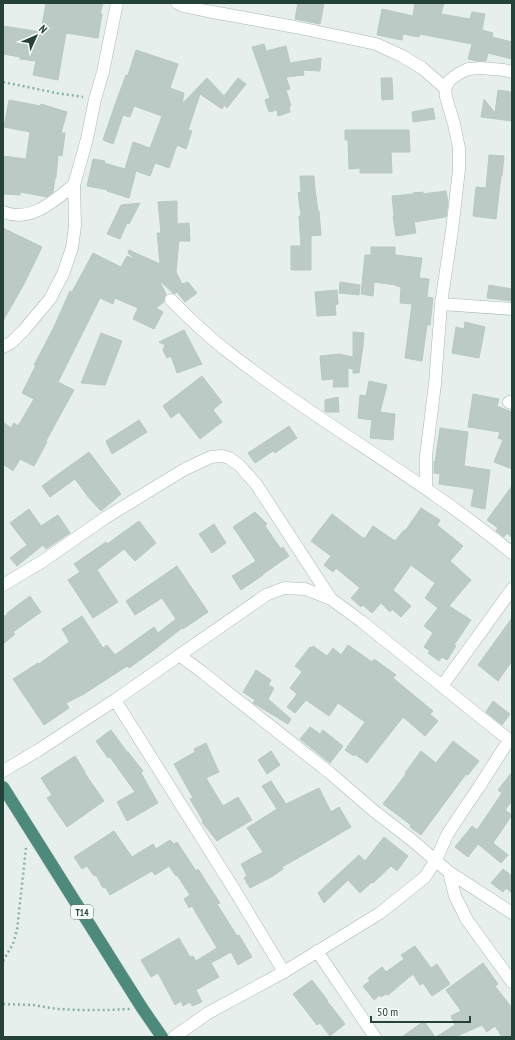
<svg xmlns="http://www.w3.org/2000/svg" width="515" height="1040" font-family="'PT Sans Narrow',sans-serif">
	<rect width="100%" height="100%" fill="#e6efeb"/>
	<path fill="#bbcac4" stroke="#b8c9c2" d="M46,3H103L100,14H102L98,38L66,33L58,80L33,75L36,61L20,59V57L3,54V26L41,32Z
		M298,3H324L320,24L295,19Z
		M415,3H444L441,14L470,19L472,12L485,14L482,30L493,33L492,37L512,42V59L488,53L486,61H477L468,59L472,44L420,34L419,37L403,34L402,40L377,35L382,9L413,16Z
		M264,44L266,51L286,46L290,63L321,58L320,71L303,70L304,75L286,77L290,89L286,90L291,106H289L290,112L278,116L277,110L269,112L265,100L270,98L252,47Z
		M136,50L178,64L170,88L184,93L182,104L207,78L224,96L238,78L246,84L227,108L224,105L222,109L200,94L188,130L192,131L186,149L177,145L169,168L155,163L150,176L136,171L129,198L107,191L108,190L87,186L93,159L105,161L104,163L125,169L133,142L150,148L162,116L134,106L130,117L123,115L113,144L103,140L116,102L126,75H128Z
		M381,78H392L393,99L382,100Z
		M498,90L512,92V121L481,117L484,99L495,113Z
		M9,100L40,106L41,104L67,112L61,133H65L62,156L58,155L56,178H55L53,192L47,197L20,192V195L3,194V156L26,159L30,132L4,127Z
		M433,108L435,119L413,122L412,112Z
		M345,130H409L410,152H391L392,173H360V168L349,169L348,140H345Z
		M489,155L504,156L502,176H501L496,219L473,216L476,187L486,188Z
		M300,176H314L315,189L318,211H319L321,235L311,236V270H291V246H301L299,216H301L298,193L301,192Z
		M446,191L448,202L446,217L414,222L416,233L396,236L393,216H394L392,196L413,194V193L423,192V194Z
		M177,201V224L189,223L190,241H179L176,272L182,284L188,282L197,293L185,302L177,292L174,294L173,293L159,280L166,294L164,298V302L156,308L163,312L154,329L133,319L138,308L115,298L113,304L100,298L58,382L74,390L46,441L47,442L34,466L20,459L13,471L3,464V422L11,428L14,423L18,426L34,399L22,393L36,365H34L53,329L70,291L72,292L93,253L121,267L127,256L136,260L128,253L129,250L160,264L157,233H161L158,202Z
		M140,203L129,224L127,223L120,239L107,234L121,205Z
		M3,228L42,247L25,282L3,321Z
		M371,247H395V255L422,258L419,278L429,279L427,297L433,298L430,325H427L422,361L405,358L412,304L400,303L401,287L396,286V285L374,282L373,296L361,294L365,255H371Z
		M340,282L360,285L359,295L339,293Z
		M489,285L512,289V301L487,298Z
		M337,290L338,304L335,305L336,315L317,316L315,292Z
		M465,322L485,327L479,358L452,353L456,327L464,329Z
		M184,330L202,364L177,373L171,356L167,358L163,350L165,345L159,342Z
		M353,332L364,333L363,346L359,373H353V369L348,368V387H333L334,379L322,380L320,356L339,354L353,357Z
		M101,333L122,341L105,385L81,383Z
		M202,376L222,402L213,410L222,422L200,439L179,412L171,418L163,406Z
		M369,381L387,385L380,412L395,414L393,440L370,438L372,420L358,418L360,395L366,396Z
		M473,394L499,399L497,406L512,412V469L494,462L503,440L498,438L500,432L468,427Z
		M338,397L339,412H325V400Z
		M139,420L147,432L112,454L106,441Z
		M289,426L297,438L275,453L273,451L255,463L248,453Z
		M440,428L468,432L464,466L490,470L485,509L471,506L474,489L439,484L440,474L434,473V461L435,462Z
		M89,452L121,494L101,511L89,498L75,479L50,497L42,486L64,470Z
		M512,486V538L507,533L504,537L496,531L498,528L487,520Z
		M421,508L440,520L437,525L463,546L450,561L471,580L449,606L471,620L454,645L456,646L447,660L442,657L439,661L428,653L430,651L424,647L433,633L424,626L438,608L425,598L435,583L411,565L393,590L411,606L401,617L392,609L390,612L381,603L372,613L363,605L361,607L351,598L360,588L336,568L333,572L324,565L331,556L311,541L332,514L363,538H365L373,526L395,541L404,530L405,531Z
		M29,509L41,526L58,515L70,533L46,549L43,545L17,566L10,558L27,545L10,523Z
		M255,512L267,524L265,526L281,549L283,547L289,556L263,574V575L241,590L232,576L256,561L233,527Z
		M139,521L156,543L135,561L124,549L97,570L118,602L93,618L68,580L80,572L74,564L106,542L107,544Z
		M214,524L226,543L212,553L199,534Z
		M177,566L208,612L183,629L182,628L154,650L129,668L127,666L84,694L66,703L69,708L44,725L13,679L38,663L39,664L69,642V641L62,629L82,616L103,648L107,645L115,655L154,627L158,633L176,619L162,598L135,615L126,601Z
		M30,596L41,612L13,632L15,634L3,644V617L8,614L7,613Z
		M512,618V661L498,681L478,665Z
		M348,645L372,662L374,659L396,675L393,678L433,711L430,714L438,721L425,736L403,717L367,763L355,754L354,756L345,750L365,722L338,703L329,716L306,700L295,713L287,707L297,694L290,688L302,672L295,666L310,647L312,648L313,646L327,656L333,648L341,655Z
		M256,670L271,680L268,685L274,688L268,699L291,719L288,724L253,703L255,700L243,692Z
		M493,701L510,714L502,725L486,712Z
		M310,727L320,734L323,730L343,746L330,763L300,739Z
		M111,730L127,752H128L143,771L141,773L158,803L127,821L117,802L135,792L110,757L108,758L96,741Z
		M453,741L479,761L468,775L466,774L421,835L410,827L411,825L383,804L406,774L405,773L421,751L436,763Z
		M206,743L219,772L206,778L223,806L238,797L252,820L223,837L217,841L202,822L203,821L190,799L193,798L174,764L195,752L194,749Z
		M271,751L280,765L267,774L258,760Z
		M75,756L85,772H84L104,801L67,827L47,798L52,795L41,778Z
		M512,772V801L505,810L512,815L493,843L508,855L501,863L478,844L468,857L455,847L472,826L477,830L502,793L498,790Z
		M271,781L286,804L319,788L331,812L339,807L351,827L319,846L282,867L283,869L273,876L250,888L244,878L247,876L241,864L263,852L247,828L277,809L262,786Z
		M114,831L132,857L153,844L156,849L170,840L174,844L177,842L196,871L198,869L220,903L217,904L237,936L239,935L252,957L238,965L231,952L211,963L219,977L196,990L202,1002L192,1006L190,1002L183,1006L181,1001L175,1005L158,973L151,977L141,960L179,938L190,957L193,956L196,961L217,948L192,906L189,908L184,899L190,895L177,875L176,876L169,866L155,875L152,871L110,895L105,887L103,888L96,875L94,876L87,866L82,869L74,857Z
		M384,837L408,856L397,871L391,866L373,883L372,882L360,893L348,880L324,903L318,893L359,855L365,861Z
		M503,869L512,876V893L506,888L503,892L491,883Z
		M415,946L431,968L437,964L450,984L432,996L423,983L420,985L413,974L388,995L386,994L381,997L380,995L374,1000L363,986L370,981L368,978L382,967L386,972L404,959L401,955Z
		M483,963L498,984L495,986L512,1008V1037H502L495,1026L487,1032L482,1025L455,1037H436L455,1025L451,1016L461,1011L446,990Z
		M312,980L328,1001H327L345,1024L330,1036L320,1023L317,1025L293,994Z
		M424,1021L435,1037H402Z"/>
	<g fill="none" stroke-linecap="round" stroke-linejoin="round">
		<g stroke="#a8b8b2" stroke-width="13">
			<path id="minor" d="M177,3L183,6L207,11L295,27L376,44L402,56L422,68L445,88
				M3,212C32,223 53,201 74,185
				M171,300C189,318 207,336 227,351C319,423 422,479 512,553
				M441,304L512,309
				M3,347L12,342L24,330L50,299L63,274L72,248L75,226L74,185L87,139L95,99L103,72L117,3
				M509,402L512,403
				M426,488V456L435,384L441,304L452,230L459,170V148L454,124L446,97L445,88L450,80L458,74L468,69L481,68L504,70L512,72
				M3,585L43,561L105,518L185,469L211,457L222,456L229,458L239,465L256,484L331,599
				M179,655L202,672L330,773L374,811L413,841L449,872L512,913
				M442,686L512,589
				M115,700L232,886L284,972
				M3,771L37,751L115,700L266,595L284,588L305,589L331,599L361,621L442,686L479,716L512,742
				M449,872L455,896L467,920L512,982
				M317,951L375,1037
				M174,1037L208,1013L284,972L380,913L425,877L436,860L447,835L460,815L479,787L509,740"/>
		</g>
		<g stroke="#c2cac8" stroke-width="13">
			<path id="trunk" d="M3,787L142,1008L162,1037"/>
		</g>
		<path stroke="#86b3a5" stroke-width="2.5" stroke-dasharray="2 3" stroke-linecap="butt" d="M3,82L56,93L83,97
			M3,961L13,944L17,930L26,848
			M3,1004L33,1005L57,1009L81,1010H109L130,1009"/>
		<use href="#minor" stroke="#fff" stroke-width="12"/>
		<use href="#trunk" stroke="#4c8a7c" stroke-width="12"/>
	</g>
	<g text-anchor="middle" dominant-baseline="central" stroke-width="3" stroke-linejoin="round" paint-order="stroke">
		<rect fill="#f7fbf9" stroke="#637a73" stroke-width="1" x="71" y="905" width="22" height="14" rx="3"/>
		<g font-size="9" font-weight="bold" fill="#24423a">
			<text x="82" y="912">T14</text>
		</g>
	</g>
	<rect width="515" height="1040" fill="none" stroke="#24423a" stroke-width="8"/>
	<g transform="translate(36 36) rotate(45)" stroke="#f7fbf9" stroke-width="3" paint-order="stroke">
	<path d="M0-3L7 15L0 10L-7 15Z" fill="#24423a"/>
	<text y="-6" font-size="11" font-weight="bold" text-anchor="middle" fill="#24423a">N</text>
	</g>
	<path d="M371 1016v6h99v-6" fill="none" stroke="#24423a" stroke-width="2"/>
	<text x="377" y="1016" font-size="12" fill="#24423a" stroke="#f7fbf9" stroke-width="3" paint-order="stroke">50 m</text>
</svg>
